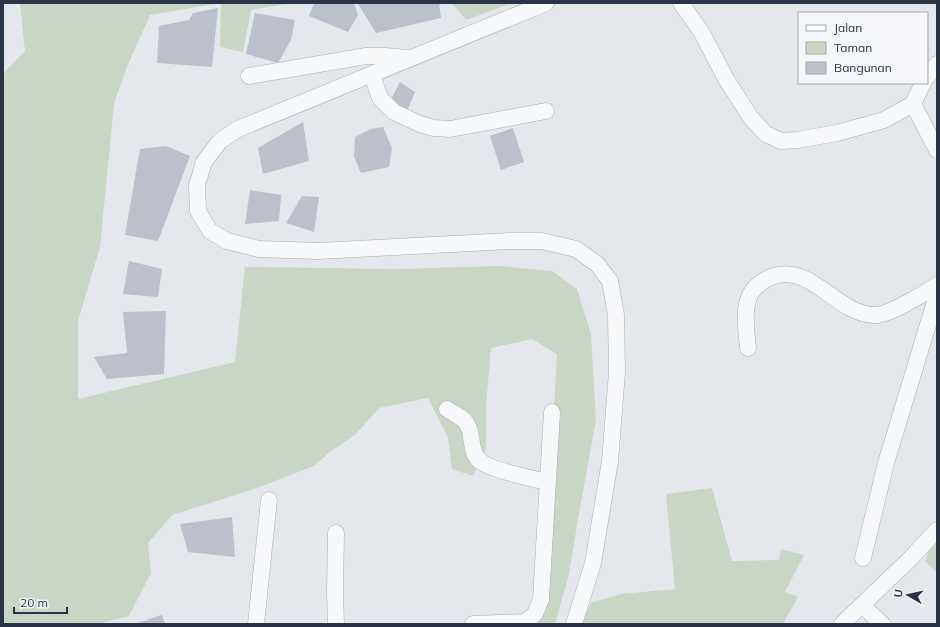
<svg xmlns="http://www.w3.org/2000/svg" width="940" height="627" font-family="Mulish,sans-serif">
	<rect width="100%" height="100%" fill="#e4e7ec"/>
	<path fill="#c9d6c5" d="M20,3H293L251,10L243,52L220,47L221,3L150,15L126,69L114,104L100,247L78,321V399L235,362L245,267L397,269L498,266L552,271L577,289L591,334L596,421L580,507L569,574L555,624H527L546,556L557,354L532,339L491,348L486,405V449L473,476L452,469L448,437L428,398L379,408L356,434L330,452L314,466L254,489L172,515L148,543L151,573L129,616L98,624H3V74L25,51Z
		M452,3H512L466,20Z
		M712,488L732,561L779,560L781,549L804,555L785,592L798,597L783,624H581L591,603L621,594L675,589L666,494Z
		M937,533V573L925,561Z"/>
	<path fill="#bbc0ca" d="M314,3H354L358,15L348,32L309,16Z
		M360,3H439L441,18L376,33L358,4Z
		M218,8L212,67L157,63L159,26L189,20L193,13Z
		M255,13L295,20L291,40L278,63L246,54Z
		M400,82L415,92L407,111L391,99Z
		M303,122L309,161L263,174L258,148Z
		M383,127L392,148L389,167L361,173L354,157L355,137L371,129Z
		M513,128L524,162L501,170L490,136Z
		M166,146L190,156L158,241L125,235L140,149Z
		M250,190L281,195L279,221L245,224Z
		M302,196L319,197L314,232L286,223Z
		M129,261L162,269L158,297L123,294Z
		M166,311L164,374L107,379L94,357L127,353L123,312Z
		M232,517L235,557L188,552L180,524Z
		M162,615L165,624H134Z"/>
	<g fill="none" stroke-linecap="round" stroke-linejoin="round">
		<g stroke="#a9aeb7" stroke-width="17">
			<path id="street" d="M546,3L238,129L220,141L204,162L197,185L198,211L210,231L227,241L259,249L318,251L511,241H542L576,249L597,264L610,281L616,315L617,372L610,461L593,563L574,624
				M681,3L702,33L726,79L751,118L766,134L781,141L797,140L837,133L884,120L913,104L923,83
				M372,75L380,98L394,112L420,124L434,128L450,129L546,111
				M249,76L366,56H385L407,58
				M927,77L937,64
				M913,104L937,150
				M748,348C746,324 739,294 765,280C808,256 834,314 874,315C888,316 925,293 937,285
				M447,409C452,413 460,416 465,421C475,433 468,451 480,461C490,470 534,479 548,482
				M863,558L886,463L937,295
				M862,605L882,624
				M256,624L269,500
				M336,624L335,592L336,533
				M473,624L525,622L535,614L541,599L552,412
				M842,624L911,558L937,530"/>
		</g>
		<use href="#street" stroke="#f7f8fa" stroke-width="16"/>
	</g>
	<rect width="940" height="627" fill="none" stroke="#2b3445" stroke-width="8"/>
	<rect x="798" y="12" width="130" height="72" fill="#f4f6f9" stroke="#a4a8b1"/>
	<rect x="806" y="25" width="20" height="6" fill="#f7f8fa" stroke="#a4a8b1"/>
	<text x="834" y="32" font-size="12" fill="#2b3445">Jalan</text>
	<rect x="806" y="42" width="20" height="12" fill="#c9d6c5" stroke="#a4a8b1"/>
	<text x="834" y="52" font-size="12" fill="#2b3445">Taman</text>
	<rect x="806" y="62" width="20" height="12" fill="#bbc0ca" stroke="#a4a8b1"/>
	<text x="834" y="72" font-size="12" fill="#2b3445">Bangunan</text>
	<g transform="translate(908 595) rotate(279)" stroke="#f4f6f9" stroke-width="3" paint-order="stroke">
	<path d="M0-3L7 15L0 10L-7 15Z" fill="#2b3445"/>
	<text y="-6" font-size="11" font-weight="bold" text-anchor="middle" fill="#2b3445">U</text>
	</g>
	<path d="M14 607v6h53v-6" fill="none" stroke="#2b3445" stroke-width="2"/>
	<text x="20" y="607" font-size="12" fill="#2b3445" stroke="#f4f6f9" stroke-width="3" paint-order="stroke">20 m</text>
</svg>
